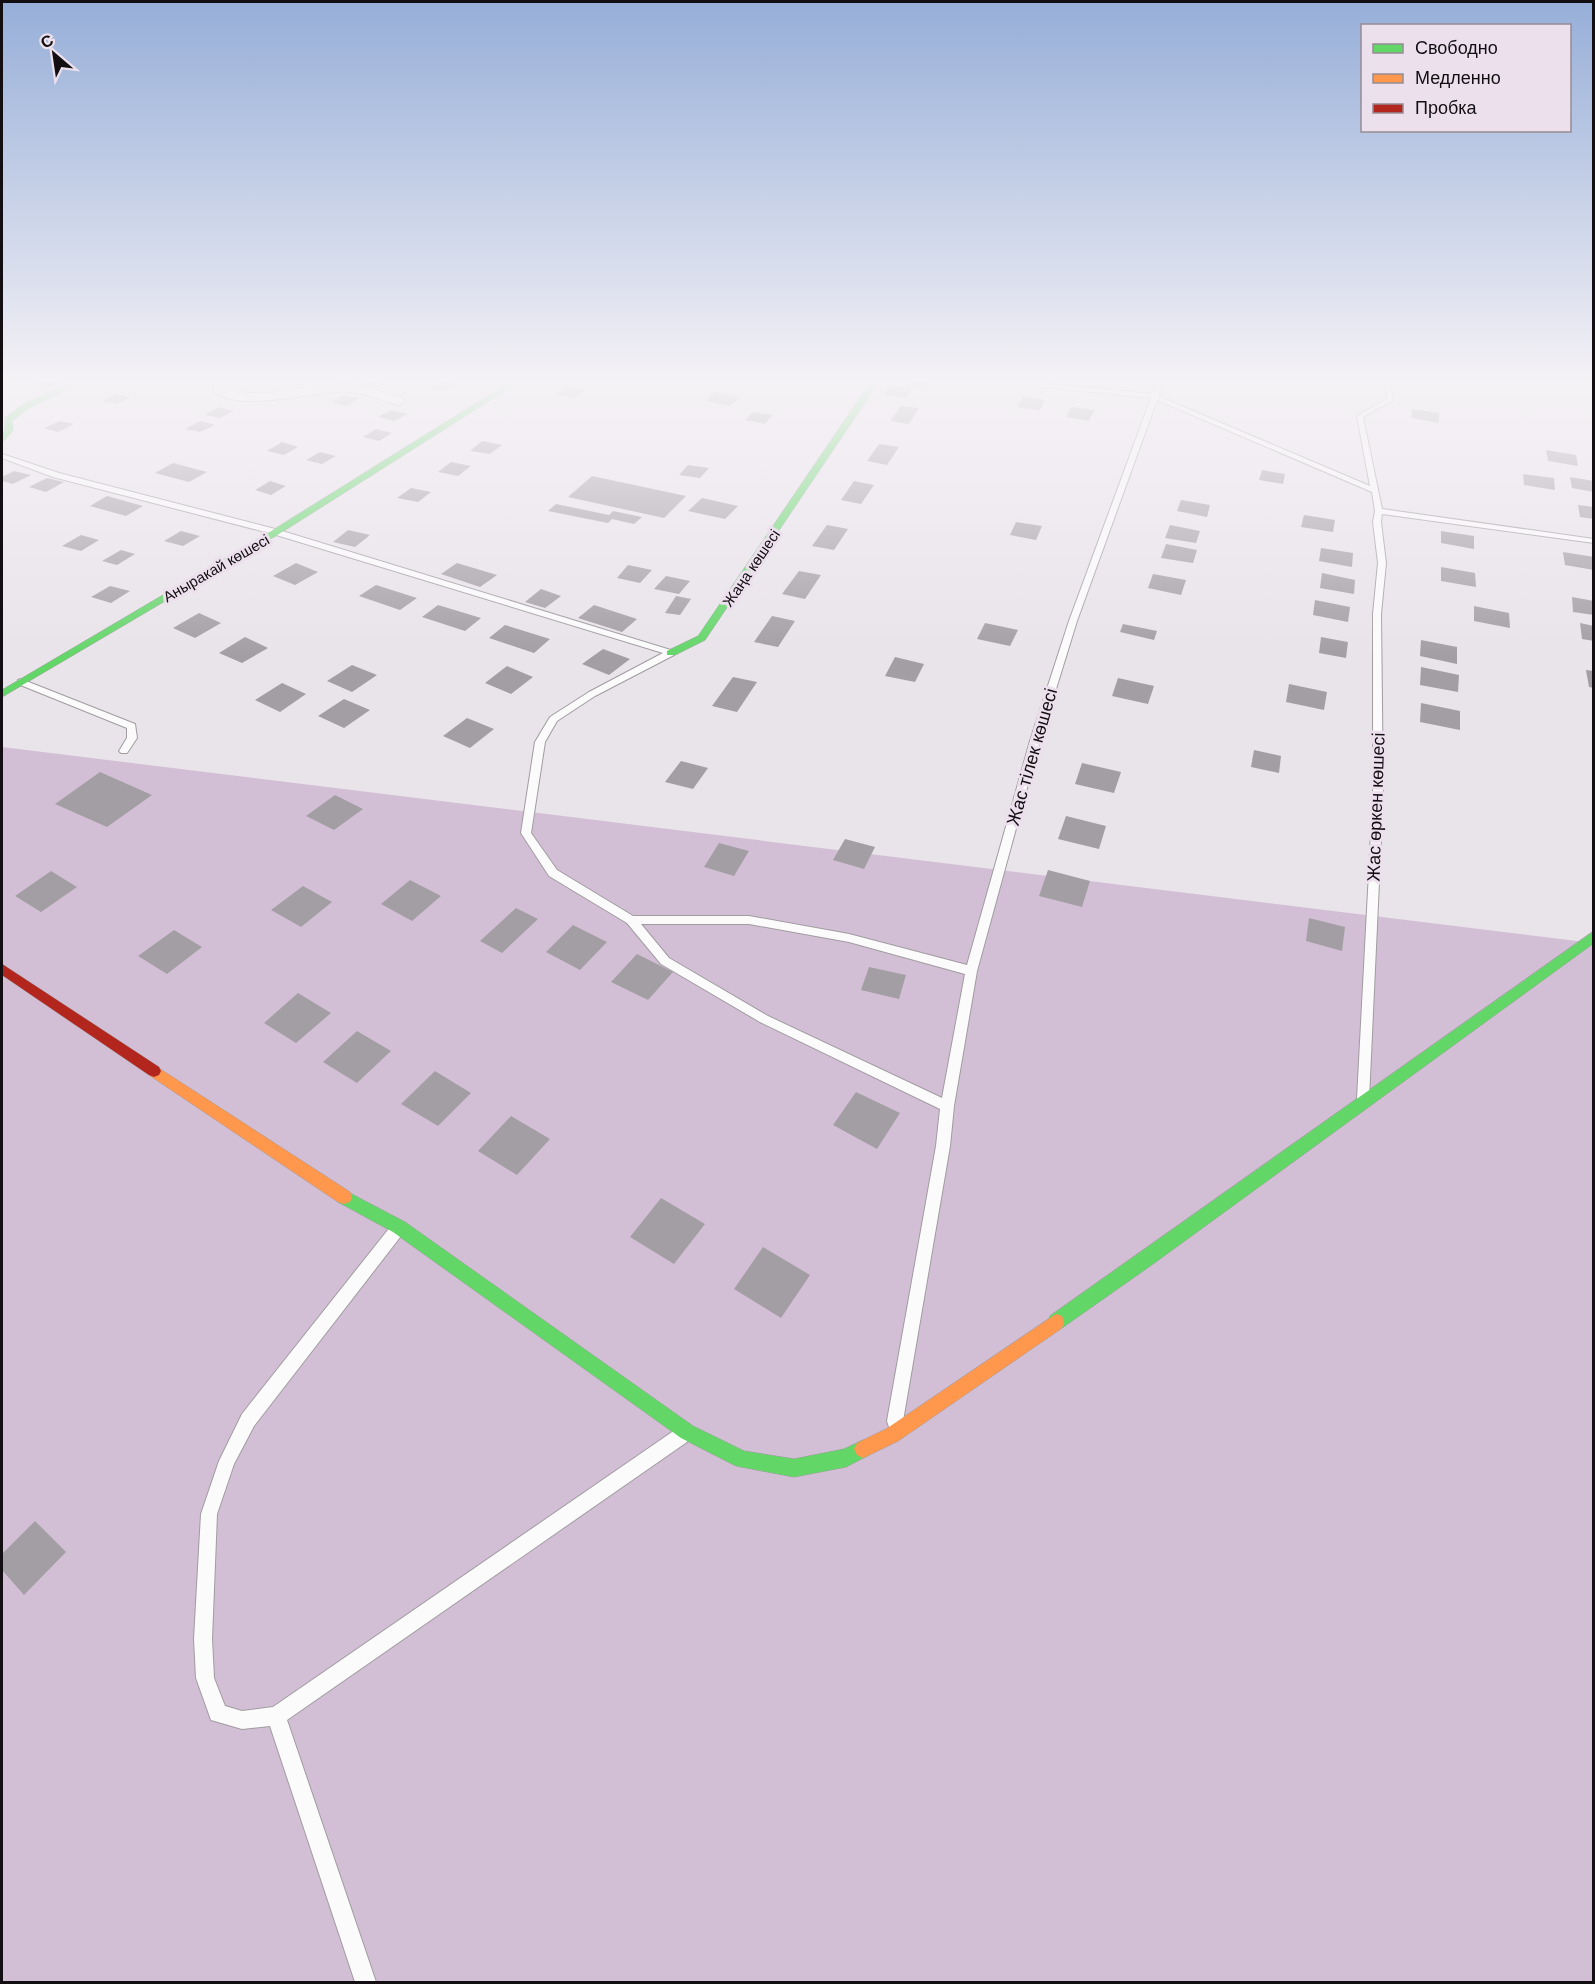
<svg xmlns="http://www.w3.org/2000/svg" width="1595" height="1984" font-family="Helvetica,sans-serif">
	<rect width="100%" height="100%" fill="#e9e3ea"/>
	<path fill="#d3bfd5" d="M2,747L1593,943V1982H2Z"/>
	<path fill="#a39ea4" d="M43,379H68L46,389L30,385Z
		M370,379H380L387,381L371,390L357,386Z
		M915,379H935L928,389L910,386Z
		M441,381L457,384L445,391L430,388Z
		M891,385L912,388L906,398L884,395Z
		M567,387L585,390L575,398L556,395Z
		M715,392L740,397L730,406L705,401Z
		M117,394L131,397L116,404L102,401Z
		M344,395L359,398L347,406L331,402Z
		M1023,397L1045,400L1040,410L1017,407Z
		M901,406L919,408L909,424L890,421Z
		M219,407L234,411L220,418L205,415Z
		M1071,407L1094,410L1089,421L1066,417Z
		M1412,409L1439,413V423L1411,418Z
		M391,410L407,414L394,421L378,417Z
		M753,412L773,415L765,424L745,420Z
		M60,421L74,424L58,432L44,428Z
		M200,421L215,425L200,432L185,429Z
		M376,429L392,433L379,441L363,437Z
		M482,441L502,445L490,454L470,451Z
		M282,442L298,447L284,455L267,451Z
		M879,444L899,447L887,465L867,461Z
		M1546,450L1576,455L1578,466L1548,461Z
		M320,452L336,456L322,464L306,460Z
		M451,462L471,466L458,476L438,472Z
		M173,463L207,472L189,482L155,473Z
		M688,465L709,468L700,478L679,475Z
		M1262,470L1285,474L1283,484L1259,480Z
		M14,471L31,475L13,484L2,481V477Z
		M1523,474L1554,478L1555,490L1524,485Z
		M592,476L686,496L664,518L568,497Z
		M1570,477L1594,481V492L1572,488Z
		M47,478L64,482L46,492L29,487Z
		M270,481L286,486L271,495L255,490Z
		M854,481L874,485L861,504L841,500Z
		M411,488L431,492L418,502L397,498Z
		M107,496L143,506L126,516L90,506Z
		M702,498L738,506L725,519L688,511Z
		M1181,500L1210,505L1207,517L1177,511Z
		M556,504L609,515L613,511L642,517L634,524L612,519L608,523L548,511Z
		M1578,505L1594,507V519L1580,517Z
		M1304,515L1335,520L1333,532L1301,527Z
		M1016,522L1042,526L1036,540L1010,535Z
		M827,525L848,529L834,550L812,546Z
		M1170,525L1200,531L1196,543L1165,538Z
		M348,530L370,535L355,547L333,542Z
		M181,531L200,536L183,546L164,541Z
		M1441,531L1474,536V549L1441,543Z
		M81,535L99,540L81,551L62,546Z
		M1166,544L1197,550L1193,563L1161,558Z
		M1321,548L1353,553L1352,567L1319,561Z
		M121,550L135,554L117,565L102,561Z
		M1563,552L1594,557V570L1565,565Z
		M296,563L318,572L295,585L273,576Z
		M457,563L497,575L480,587L441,574Z
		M628,565L652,570L640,583L617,578Z
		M1441,567L1475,573L1476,587L1441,581Z
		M799,571L821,575L805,599L782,594Z
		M1322,573L1355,580L1354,594L1320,588Z
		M1153,574L1186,580L1181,595L1148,588Z
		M666,576L690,581L679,594L654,589Z
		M376,585L417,598L400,610L359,596Z
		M110,586L130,591L111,603L91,597Z
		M541,589L561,596L545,608L525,602Z
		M676,596L691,599L680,615L665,613Z
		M1572,597L1594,601V615L1573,612Z
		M1315,600L1350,607L1348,622L1313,615Z
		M438,605L481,618L465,631L422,617Z
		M594,605L637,619L622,632L578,618Z
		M1474,606L1509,613L1510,628L1474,621Z
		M199,613L221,623L195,638L173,628Z
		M772,616L795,621L778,647L754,642Z
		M985,623L1018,630L1010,646L977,639Z
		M1580,623L1594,626V641L1582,639Z
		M1123,624L1157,631L1154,640L1120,632Z
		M505,625L550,639L534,653L489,638Z
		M245,637L268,648L242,663L219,653Z
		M1321,637L1348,642L1346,658L1319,653Z
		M1421,640L1457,647V664L1420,656Z
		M603,649L630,659L609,675L582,664Z
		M895,657L924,664L915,682L885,676Z
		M352,665L377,675L352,692L327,681Z
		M507,666L533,677L511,694L485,683Z
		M1421,667L1459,675L1458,692L1420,685Z
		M1586,670L1594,671V688L1589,687Z
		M733,677L757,682L737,712L712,706Z
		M1118,678L1154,686L1148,704L1112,696Z
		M282,683L306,694L280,712L255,700Z
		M1289,684L1327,692L1324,710L1286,702Z
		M344,699L370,710L344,728L318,716Z
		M1421,703L1460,711V730L1420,722Z
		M467,718L494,729L470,748L443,736Z
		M1254,750L1281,756L1279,773L1251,767Z
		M681,761L708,768L693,789L665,782Z
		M1082,763L1121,772L1114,793L1075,784Z
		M100,772L152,795L107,827L55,804Z
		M335,795L363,809L334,830L306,816Z
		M1066,816L1106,826L1099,849L1058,839Z
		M845,839L875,847L864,869L833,860Z
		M719,843L749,851L734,876L704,867Z
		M1048,870L1090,881L1082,907L1039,896Z
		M51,871L77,887L41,912L15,896Z
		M410,880L441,896L412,921L381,904Z
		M303,886L332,902L301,927L271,910Z
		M516,908L538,919L502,953L480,941Z
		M1309,918L1345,927L1342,951L1306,941Z
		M573,925L607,942L580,970L546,952Z
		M174,930L202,947L167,974L138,956Z
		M637,954L673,972L648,1000L611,982Z
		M869,967L906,975L899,999L861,990Z
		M298,993L331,1013L296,1043L264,1023Z
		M357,1031L391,1051L357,1083L323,1062Z
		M435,1071L471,1093L438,1126L401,1104Z
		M856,1092L900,1113L877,1149L833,1125Z
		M511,1116L550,1139L517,1175L478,1151Z
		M661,1198L705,1224L674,1264L630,1237Z
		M763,1247L810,1275L781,1318L734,1289Z
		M35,1521L66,1552L24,1595L2,1570V1554Z"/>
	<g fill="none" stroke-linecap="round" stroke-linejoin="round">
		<g stroke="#a09ca0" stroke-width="2">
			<path id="lane" d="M977,379H999L1152,394L1158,379H1164L1158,396L1370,486L1357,416L1388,398L1384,379H1390L1393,400L1363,417L1382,509L1594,539V543L1382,514L1381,522L1386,563L1381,614L1383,796L1369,1099L1368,1103L1363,1104L1358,1103L1357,1099L1373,796V614L1378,563L1373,522L1375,511L1372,492L1157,400L1077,621L1040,741L977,971L954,1106L950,1146L903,1421L901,1427L895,1429L889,1427L887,1421L936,1146L940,1109L760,1022L661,964L627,923L549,876L521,833L535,742L550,717L589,692L663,653L273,534L53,477L2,458V454L59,473L279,530L674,651V655L595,696L557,721L545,742L531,833L557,870L633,916H749L849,934L967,965L1030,741L1069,621L1151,398L980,381ZM641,924H749L849,942L965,974L942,1098L768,1016L669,958Z
				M21,679L135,724L137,738L127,753H121L119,751L127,738V728L18,684V680Z
				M396,1224L401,1226L403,1231L401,1236L254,1426L234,1464L217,1514L212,1639L214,1678L225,1706L242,1711L273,1707L675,1430L681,1428L687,1430L689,1436L687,1442L287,1720L376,1982H355L270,1726L242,1729L211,1720L196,1678L194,1639L201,1514L219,1461L242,1414L391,1226Z"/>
		</g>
		<g stroke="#a09ca0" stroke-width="2">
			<path id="street" d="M222,379H236L226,388C266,403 309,382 350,384C367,385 387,394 403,398L405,401L399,405C383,401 366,393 350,392C316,389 239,415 213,390Z
				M1587,379H1594V383L1589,382Z"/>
		</g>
		<g stroke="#a09ca0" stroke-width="1">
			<path id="fast" d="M79,379H89L29,408L12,421L13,430L5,440H2V434L5,430V418L23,404Z
				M515,379H524L279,534L2,697V690L273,530Z
				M873,379H881L705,640L675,655H667V651L698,636Z
				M1594,931V943L1153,1264L1062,1328L1056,1330L1050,1328L1048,1322L1050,1316Z
				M344,1190L405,1222L693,1426L744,1451L794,1459L844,1449L863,1440L869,1443L872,1449L869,1455L846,1467L794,1477L736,1466L681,1438L393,1232L338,1202L336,1197L338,1192Z"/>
		</g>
		<g stroke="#a09ca0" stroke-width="1">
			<path id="slow" d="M154,1065L350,1192L352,1197L350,1202L344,1204L338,1202L149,1075L147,1071L149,1067Z
				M1056,1314L1062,1316L1064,1322L1062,1328L898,1441L863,1458L857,1455L854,1449L857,1443L886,1429Z"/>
		</g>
		<g stroke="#a09ca0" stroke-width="1">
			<path id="jam" d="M2,964L159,1067L161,1071L159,1075L154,1077L149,1075L2,975Z"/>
		</g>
		<use href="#lane" fill="#fcfbfc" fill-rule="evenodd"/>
		<use href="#street" fill="#fcfbfc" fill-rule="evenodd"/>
		<use href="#fast" fill="#63d668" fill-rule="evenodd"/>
		<use href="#slow" fill="#ff974d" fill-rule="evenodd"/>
		<use href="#jam" fill="#b3261e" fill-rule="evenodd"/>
	</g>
	<linearGradient id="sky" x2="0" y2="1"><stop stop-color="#96aed8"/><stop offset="0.58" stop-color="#f5f2f6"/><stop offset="1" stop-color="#f5f2f6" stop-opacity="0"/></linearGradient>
	<rect width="1595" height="657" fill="url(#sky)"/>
	<g text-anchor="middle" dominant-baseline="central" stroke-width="6" stroke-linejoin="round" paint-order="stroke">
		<g font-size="15" fill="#120e12" stroke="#ece0ed">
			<text transform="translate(216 568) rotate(-30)">Аныракай көшесі</text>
			<text transform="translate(751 568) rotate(-56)">Жаңа көшесі</text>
		</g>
		<g font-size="18" fill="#120e12" stroke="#ece0ed">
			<text transform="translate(1032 757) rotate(-74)">Жас тілек көшесі</text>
			<text transform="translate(1376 807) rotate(-88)">Жас өркен көшесі</text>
		</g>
	</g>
	<rect width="1595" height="1984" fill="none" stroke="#120e12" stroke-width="6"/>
	<rect x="1361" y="24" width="210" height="108" fill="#ece0ed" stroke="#958c95" stroke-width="1.5"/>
	<rect x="1373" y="44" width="30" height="9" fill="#63d668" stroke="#958c95" stroke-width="1.5"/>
	<text x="1415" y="54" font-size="18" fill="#120e12">Свободно</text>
	<rect x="1373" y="74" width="30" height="9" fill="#ff974d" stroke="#958c95" stroke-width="1.5"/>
	<text x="1415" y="84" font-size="18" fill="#120e12">Медленно</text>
	<rect x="1373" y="104" width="30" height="9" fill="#b3261e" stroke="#958c95" stroke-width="1.5"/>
	<text x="1415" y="114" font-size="18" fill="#120e12">Пробка</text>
	<g transform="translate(54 54) rotate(331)" stroke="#ece0ed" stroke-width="4.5" paint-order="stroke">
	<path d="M0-4.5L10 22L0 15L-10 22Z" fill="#120e12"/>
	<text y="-9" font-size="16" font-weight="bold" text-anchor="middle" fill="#120e12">С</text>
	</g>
</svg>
